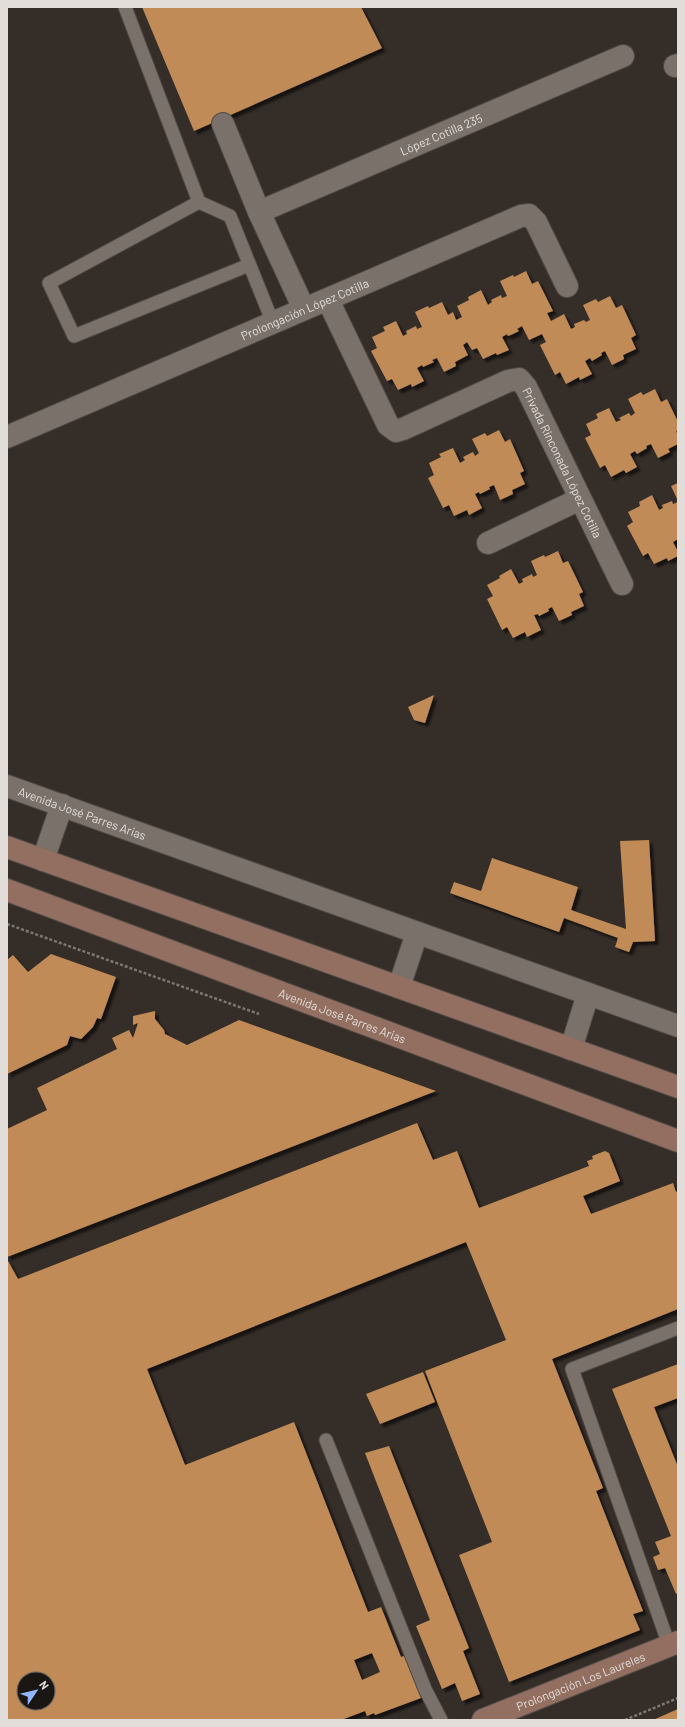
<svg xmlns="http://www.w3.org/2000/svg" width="685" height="1727" font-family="Barlow,sans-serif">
	<defs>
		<filter id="shadow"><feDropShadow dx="3.5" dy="3.5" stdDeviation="1" flood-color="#0009"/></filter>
	</defs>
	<rect width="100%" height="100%" fill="#342d28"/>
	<path fill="#c08b57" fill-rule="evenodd" filter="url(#shadow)" d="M142,7H361L382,48L194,131Z
		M526,271L532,284L538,281L553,311L547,313L551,321L564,314L571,329L575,327L574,324L584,320L586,322L590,320L583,305L596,299L598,302L610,296L616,308L622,305L636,335L631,338L636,349L623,355L624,359L612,365L605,351L601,353L602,355L592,361L590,358L585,361L592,374L580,380L579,377L566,384L560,372L555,375L540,345L546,342L542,334L529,340L522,326L517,329L519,331L513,334L508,336L507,334L502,337L509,350L497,355L496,353L483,359L477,348L472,350L467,342L463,345L468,355L455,362L456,366L444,372L437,358L432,360L434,362L423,367L422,365L417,368L424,381L412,387L411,384L398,390L392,379L387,381L371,351L377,348L372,337L385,331L383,327L396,321L403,336L407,334L406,331L416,326L417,329L422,327L415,312L428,306L429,308L442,302L448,315L453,312L456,320L462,317L457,306L469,300L468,297L481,290L488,305L492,302L491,300L501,295L502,298L507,296L500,281L513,275L514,277Z
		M655,389L661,402L667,399L678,422V430L676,431L678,435V444L668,449L670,452L658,458L651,444L646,446L647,448L637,454L635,451L630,454L637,467L626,473L624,470L611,477L605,465L600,468L585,438L591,435L586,424L598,418L596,414L609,408L616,422L621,420L619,418L629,413L631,416L635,413L628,399L641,392L643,395Z
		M499,430L505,442L510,439L524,471L520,473L525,484L512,490L513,494L500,500L494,485L489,487L490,489L480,494L479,492L475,494L482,508L469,515L467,510L454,516L449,505L443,508L428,478L434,475L429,463L441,457L439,454L453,448L460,463L465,460L463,457L473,452L475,456L479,453L472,439L485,433L487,436Z
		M678,483V501L671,486Z
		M652,495L659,510L663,508L662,505L672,501L673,504L678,502V539L673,542L678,552V556L668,561L667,558L654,564L648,553L643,556L627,526L633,522L628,512L640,506L639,502Z
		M558,551L563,563L568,561L583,592L579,594L584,606L571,612L572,615L559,621L552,607L548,609L549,611L539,616L538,614L534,615L541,630L527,637L525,632L513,638L507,627L502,630L487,599L493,596L487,585L500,578L499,576L511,569L519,584L523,582L522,579L532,574L533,577L537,575L531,561L544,555L545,557Z
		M434,695L425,723L414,720L408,707Z
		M649,840L655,941L633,942L629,952L615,947L618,938L564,918L559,932L450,893L454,882L481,891L492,858L578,887L571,910L626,929L620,841Z
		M51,954L116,977L101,1019L97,1018L93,1027L81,1039L70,1036L67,1045L7,1074V960L13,955L28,972Z
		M155,1011V1019L164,1030L165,1034L187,1045L239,1020L436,1091L7,1257V1129L47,1110L37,1088L117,1049L112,1038L129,1030L133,1038L138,1023L133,1025V1016Z
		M417,1123L433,1160L457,1151L479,1208L589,1166L587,1161L593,1159L592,1156L605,1151L609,1153L620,1181L583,1196L591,1214L673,1183L676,1192L678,1191V1309L552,1359L603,1488L596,1491L643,1611L633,1614L640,1630L509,1682L459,1555L492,1542L425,1371L506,1340L466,1242L147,1369L185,1465L294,1422L368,1612L381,1607L401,1657L404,1656L421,1698L375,1715L374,1713L367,1716L365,1711L341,1720H7V1259L18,1279ZM372,1653L380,1672L362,1680L354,1660ZM24,1679H48V1703H24Z
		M678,1364V1398L654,1407L678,1467V1593L676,1594L665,1568L658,1570L653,1557L660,1554L655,1542L671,1536L612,1389Z
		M423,1372L435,1402L380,1424L366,1394Z
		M389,1446L469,1648L463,1651L480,1694L462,1701L455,1683L442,1689L416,1626L430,1620L365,1453Z
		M678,1709V1720H653Z"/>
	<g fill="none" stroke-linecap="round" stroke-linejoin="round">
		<g stroke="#4f4945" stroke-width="15">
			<path id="lane" d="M125,7L199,202L230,216L273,323
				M199,202L49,283L74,336L249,265
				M326,1440L425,1689L441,1720
				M669,1645L572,1369L678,1328"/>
		</g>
		<g stroke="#4f4945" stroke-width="24">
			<g id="street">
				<path d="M675,66L678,65"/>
				<path d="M223,124L259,212L304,309"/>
				<path id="s1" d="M259,212L623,56"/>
				<path id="s2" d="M328,300L388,425L396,431L403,429L508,381L519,379L526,387L622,584"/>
				<path id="s3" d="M7,437L521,216L529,215L536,222L567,286"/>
				<path d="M488,543L580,499"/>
				<path id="s4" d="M7,786L678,1026"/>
				<path d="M43,860L62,805"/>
				<path d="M399,987L417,933"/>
				<path d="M571,1049L588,994"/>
			</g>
		</g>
		<g stroke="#4f4945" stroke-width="24">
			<g id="secondary">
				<path d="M7,847L678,1087"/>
				<path id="s5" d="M7,890L678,1141"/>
				<path id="s6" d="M483,1720L678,1642"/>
			</g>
		</g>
		<path stroke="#7d7772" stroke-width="2.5" stroke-dasharray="3 2" stroke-linecap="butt" d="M7,924L259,1014
			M625,1720L678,1698"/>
		<use href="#lane" stroke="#7a716b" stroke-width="13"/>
		<use href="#street" stroke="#7a716b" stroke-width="22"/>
		<use href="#secondary" stroke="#926f61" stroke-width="22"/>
	</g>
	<g text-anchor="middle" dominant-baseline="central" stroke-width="4" stroke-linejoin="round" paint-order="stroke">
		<g font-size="12" fill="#e2ddd9" stroke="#191614">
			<text stroke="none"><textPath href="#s1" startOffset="198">López Cotilla 235</textPath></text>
			<text stroke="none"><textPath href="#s3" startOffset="324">Prolongación López Cotilla</textPath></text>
			<text stroke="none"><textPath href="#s2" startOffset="377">Privada Rinconada López Cotilla</textPath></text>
			<text stroke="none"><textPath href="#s4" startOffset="80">Avenida José Parres Arias</textPath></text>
			<text stroke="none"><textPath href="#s5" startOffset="358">Avenida José Parres Arias</textPath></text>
			<text stroke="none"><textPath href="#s6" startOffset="105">Prolongación Los Laureles</textPath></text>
		</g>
	</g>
	<rect width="685" height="1727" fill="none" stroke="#e2ddd9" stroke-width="16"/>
	<g transform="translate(36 1691) rotate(55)"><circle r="19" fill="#191614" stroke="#696663"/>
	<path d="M0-3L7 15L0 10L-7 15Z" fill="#93b7fd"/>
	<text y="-6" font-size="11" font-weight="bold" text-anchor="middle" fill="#e2ddd9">N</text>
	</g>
</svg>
